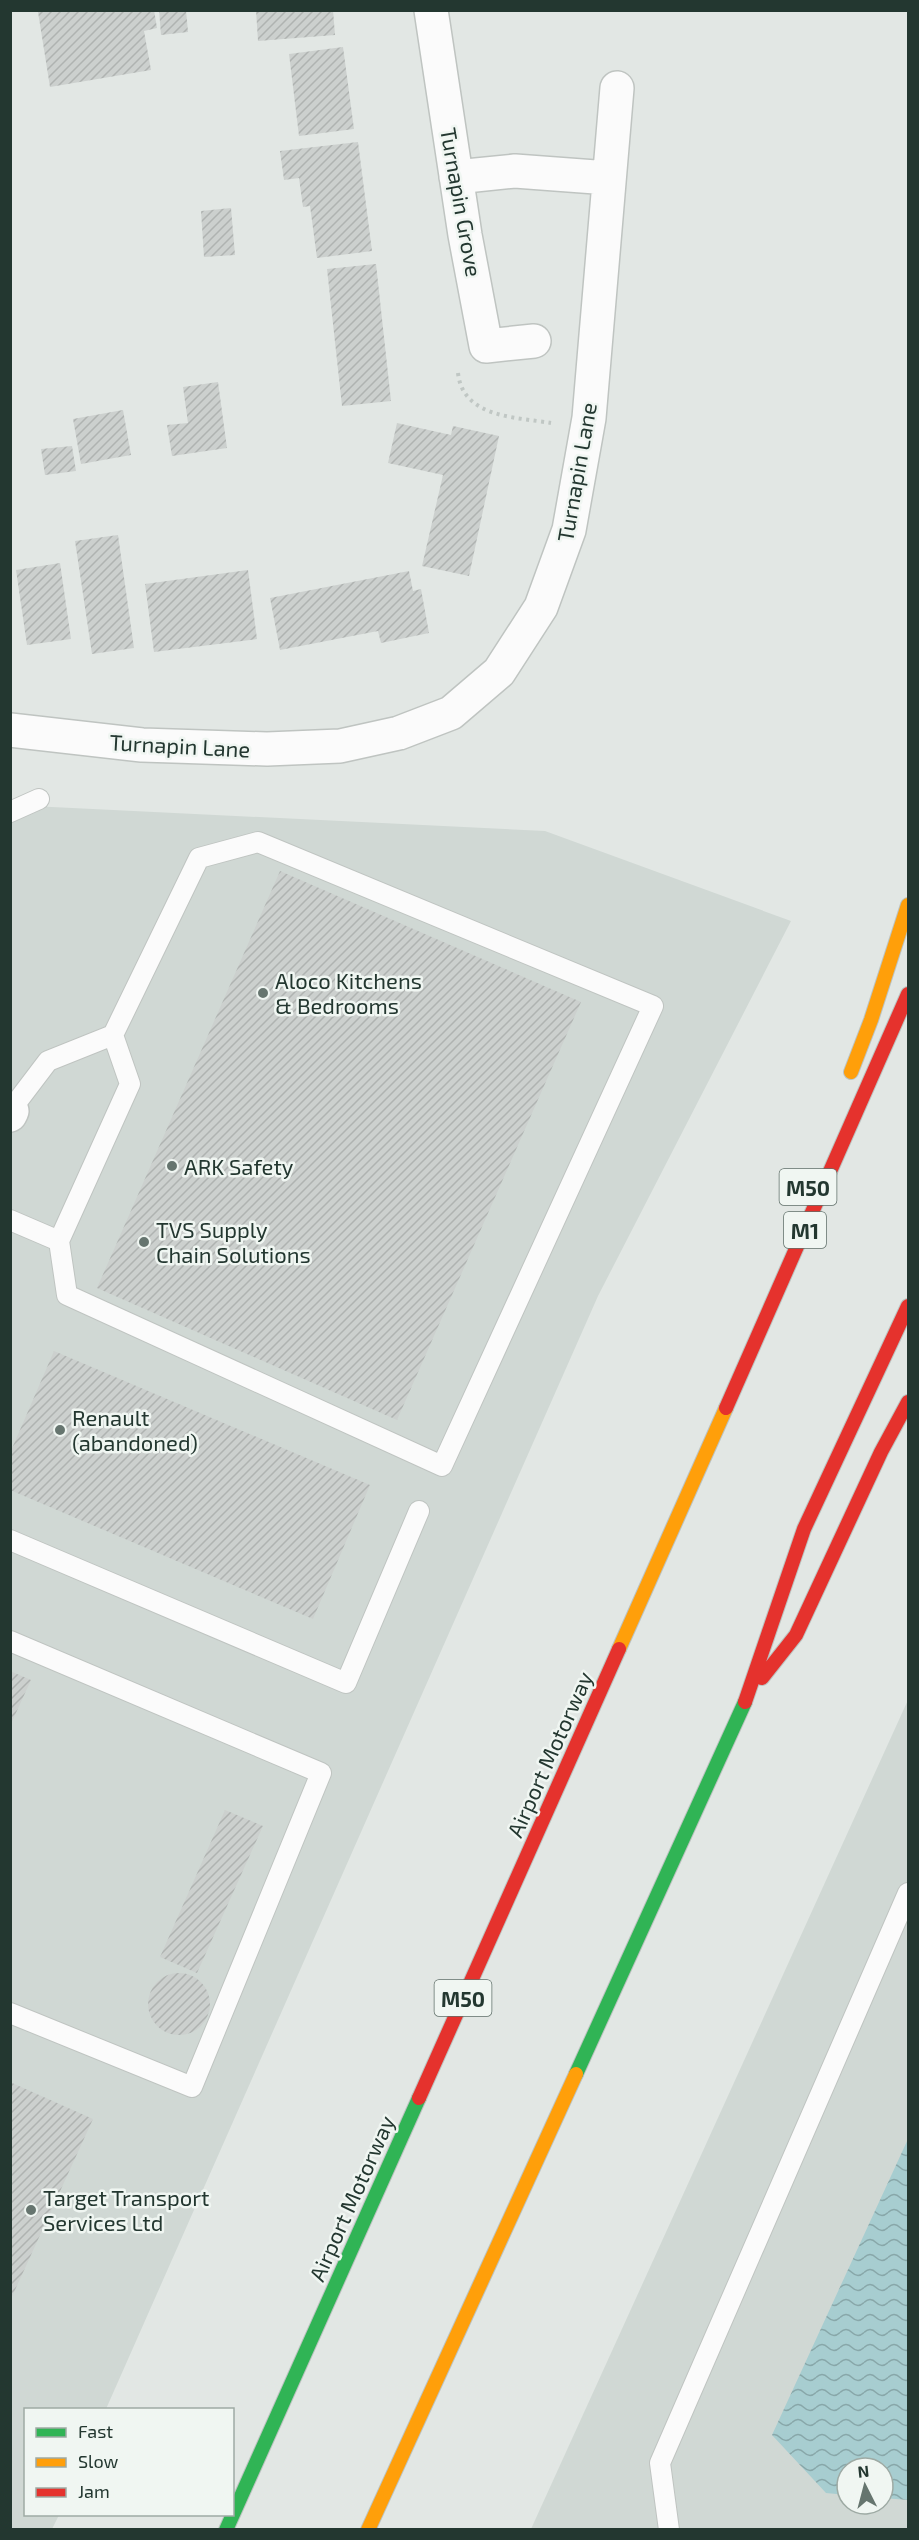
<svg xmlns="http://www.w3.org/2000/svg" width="919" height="2540" font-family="'Exo 2',sans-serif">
	<defs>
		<pattern id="water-waves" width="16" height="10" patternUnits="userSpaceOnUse" patternTransform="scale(1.5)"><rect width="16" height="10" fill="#a7cdd0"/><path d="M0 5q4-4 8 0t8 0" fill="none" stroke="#88a7a9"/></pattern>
		<pattern id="building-hatch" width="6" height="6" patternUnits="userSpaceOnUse" patternTransform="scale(1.5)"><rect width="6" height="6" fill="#ccd0ce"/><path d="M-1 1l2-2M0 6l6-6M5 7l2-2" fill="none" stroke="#afb3b1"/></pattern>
	</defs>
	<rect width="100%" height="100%" fill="#e2e7e4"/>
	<path fill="#d0d8d4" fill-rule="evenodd" d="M11,805L545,831L791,921L598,1296L106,2409L26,2410V2514L59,2515L52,2529L11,2530Z
		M908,1700V2529H531ZM847,2468H883V2504H847Z"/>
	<path fill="url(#water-waves)" d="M908,2139V2500L883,2498V2468H847V2495L826,2493L772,2435Z"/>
	<path fill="url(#building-hatch)" d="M46,10H154L157,28L144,31L151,70L50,87L38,12Z
		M159,10H186L188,32L161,35Z
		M256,10H333L335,35L258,41Z
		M343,47L354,129L299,136L289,54Z
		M358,142L372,251L317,258L310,206L303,207L299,178L284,180L280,151Z
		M231,208L235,255L204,257L201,211Z
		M376,264L391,401L342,406L327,269Z
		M218,382L227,448L172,456L167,425L188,423L183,387Z
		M123,410L131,455L81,464L73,419Z
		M397,423L451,435L453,426L499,436L469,576L422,566L443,475L388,463Z
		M72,446L76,471L45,475L41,449Z
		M118,535L134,648L92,654L75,541Z
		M60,563L71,639L27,645L16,570Z
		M248,570L257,639L154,652L145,584Z
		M409,571L413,591L421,589L429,633L381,643L378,631L280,650L270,598Z
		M280,871L581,1002L397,1420L97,1288Z
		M54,1351L370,1485L313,1619L10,1490V1453Z
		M10,1671L31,1680L10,1726Z
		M225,1810L263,1826L197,1973L160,1957Z
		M148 2004a31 31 0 1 1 62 0a31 31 0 1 1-62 0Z
		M10,2082L93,2119L10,2301Z"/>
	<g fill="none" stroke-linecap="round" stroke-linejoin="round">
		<g stroke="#bfc4c1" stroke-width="22">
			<path id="lane" d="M10,812L39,799
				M10,1111L48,1061L113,1035L199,858L258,842L653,1006L442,1466L67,1295L59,1241L10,1220
				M59,1241L130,1084L113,1035
				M10,1540L346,1683L419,1511
				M10,1641L321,1773L192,2087L10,2013
				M669,2530L660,2463L908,1893"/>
		</g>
		<g stroke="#bfc4c1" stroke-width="36">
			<path id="street" d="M431,10L465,235L486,346L534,341
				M456,177L515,171L609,178
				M10,730L142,745L267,749L340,746L399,733L451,713L499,672L541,607L569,530L589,418L617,88
				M10,1115L12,1111"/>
		</g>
		<g stroke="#bcc3c0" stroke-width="16">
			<path id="fast" d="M576,2074L745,1702
				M226,2530L419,2098"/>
		</g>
		<g stroke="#bcc3c0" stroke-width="16">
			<path id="slow" d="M851,1072L871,1020L908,905
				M619,1649L726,1408
				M368,2530L576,2074"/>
		</g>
		<g stroke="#bcc3c0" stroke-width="16">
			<path id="jam" d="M726,1408L908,994
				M762,1678L796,1635L881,1452L908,1402
				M745,1702L804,1529L908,1306
				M419,2098L619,1649"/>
		</g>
		<path stroke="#c0c7c4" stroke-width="4" stroke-dasharray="3 4.5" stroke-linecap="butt" d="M458,373C463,418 516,417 551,423"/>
		<use href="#lane" stroke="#fbfbfb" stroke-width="20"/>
		<use href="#street" stroke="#fbfbfb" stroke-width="33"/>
		<use href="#fast" stroke="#30b455" stroke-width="14"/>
		<use href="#slow" stroke="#ff9f0a" stroke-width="14"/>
		<use href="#jam" stroke="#e5322d" stroke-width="14"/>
	</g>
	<g fill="#66756f" stroke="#f0f6f2" stroke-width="2">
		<circle cx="263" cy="993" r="6"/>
		<circle cx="172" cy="1166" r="6"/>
		<circle cx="144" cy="1242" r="6"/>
		<circle cx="60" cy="1430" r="6"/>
		<circle cx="31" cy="2210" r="6"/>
	</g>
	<g text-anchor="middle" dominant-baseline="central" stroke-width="5" stroke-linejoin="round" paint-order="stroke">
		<g fill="#f0f6f2" stroke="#60706a" stroke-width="1.5">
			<rect x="779.5" y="1169" width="57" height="36" rx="4.5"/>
			<rect x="784" y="1212" width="42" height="36" rx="4.5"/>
			<rect x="434.5" y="1980" width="57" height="36" rx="4.5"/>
		</g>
		<g font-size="21" font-weight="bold" fill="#233730">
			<text x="808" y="1187">M50</text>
			<text x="805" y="1230">M1</text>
			<text x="463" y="1998">M50</text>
		</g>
		<g font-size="22" fill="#233730" stroke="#f0f6f2">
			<text transform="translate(462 202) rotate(80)">Turnapin Grove</text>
			<text transform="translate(576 472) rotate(-80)">Turnapin Lane</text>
			<text transform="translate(180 745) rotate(3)">Turnapin Lane</text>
			<text transform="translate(549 1754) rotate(-66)">Airport Motorway</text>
			<text transform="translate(351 2198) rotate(-66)">Airport Motorway</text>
		</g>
		<g font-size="22" fill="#233730" stroke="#f0f6f2" text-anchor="start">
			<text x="275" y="980">Aloco Kitchens<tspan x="275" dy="25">&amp; Bedrooms</tspan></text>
			<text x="184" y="1166">ARK Safety</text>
			<text x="156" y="1229">TVS Supply<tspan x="156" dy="25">Chain Solutions</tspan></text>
			<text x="72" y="1417">Renault<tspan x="72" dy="25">(abandoned)</tspan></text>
			<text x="43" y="2197">Target Transport<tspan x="43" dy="25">Services Ltd</tspan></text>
		</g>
	</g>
	<rect width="919" height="2540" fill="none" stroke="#233730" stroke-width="24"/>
	<rect x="24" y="2408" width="210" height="108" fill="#f0f6f2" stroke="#9eaaa4" stroke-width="1.5"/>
	<rect x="36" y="2428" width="30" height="9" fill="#30b455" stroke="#9eaaa4" stroke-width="1.5"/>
	<text x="78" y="2438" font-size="18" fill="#233730">Fast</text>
	<rect x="36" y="2458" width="30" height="9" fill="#ff9f0a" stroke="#9eaaa4" stroke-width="1.5"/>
	<text x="78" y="2468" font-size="18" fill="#233730">Slow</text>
	<rect x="36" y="2488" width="30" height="9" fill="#e5322d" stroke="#9eaaa4" stroke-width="1.5"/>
	<text x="78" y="2498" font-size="18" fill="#233730">Jam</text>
	<g transform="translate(865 2486) rotate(354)"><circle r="28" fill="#f0f6f2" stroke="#9eaaa4" stroke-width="1.5"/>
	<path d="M0-4.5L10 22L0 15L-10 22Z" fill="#66756f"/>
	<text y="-9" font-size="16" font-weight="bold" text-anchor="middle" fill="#233730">N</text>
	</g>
</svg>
